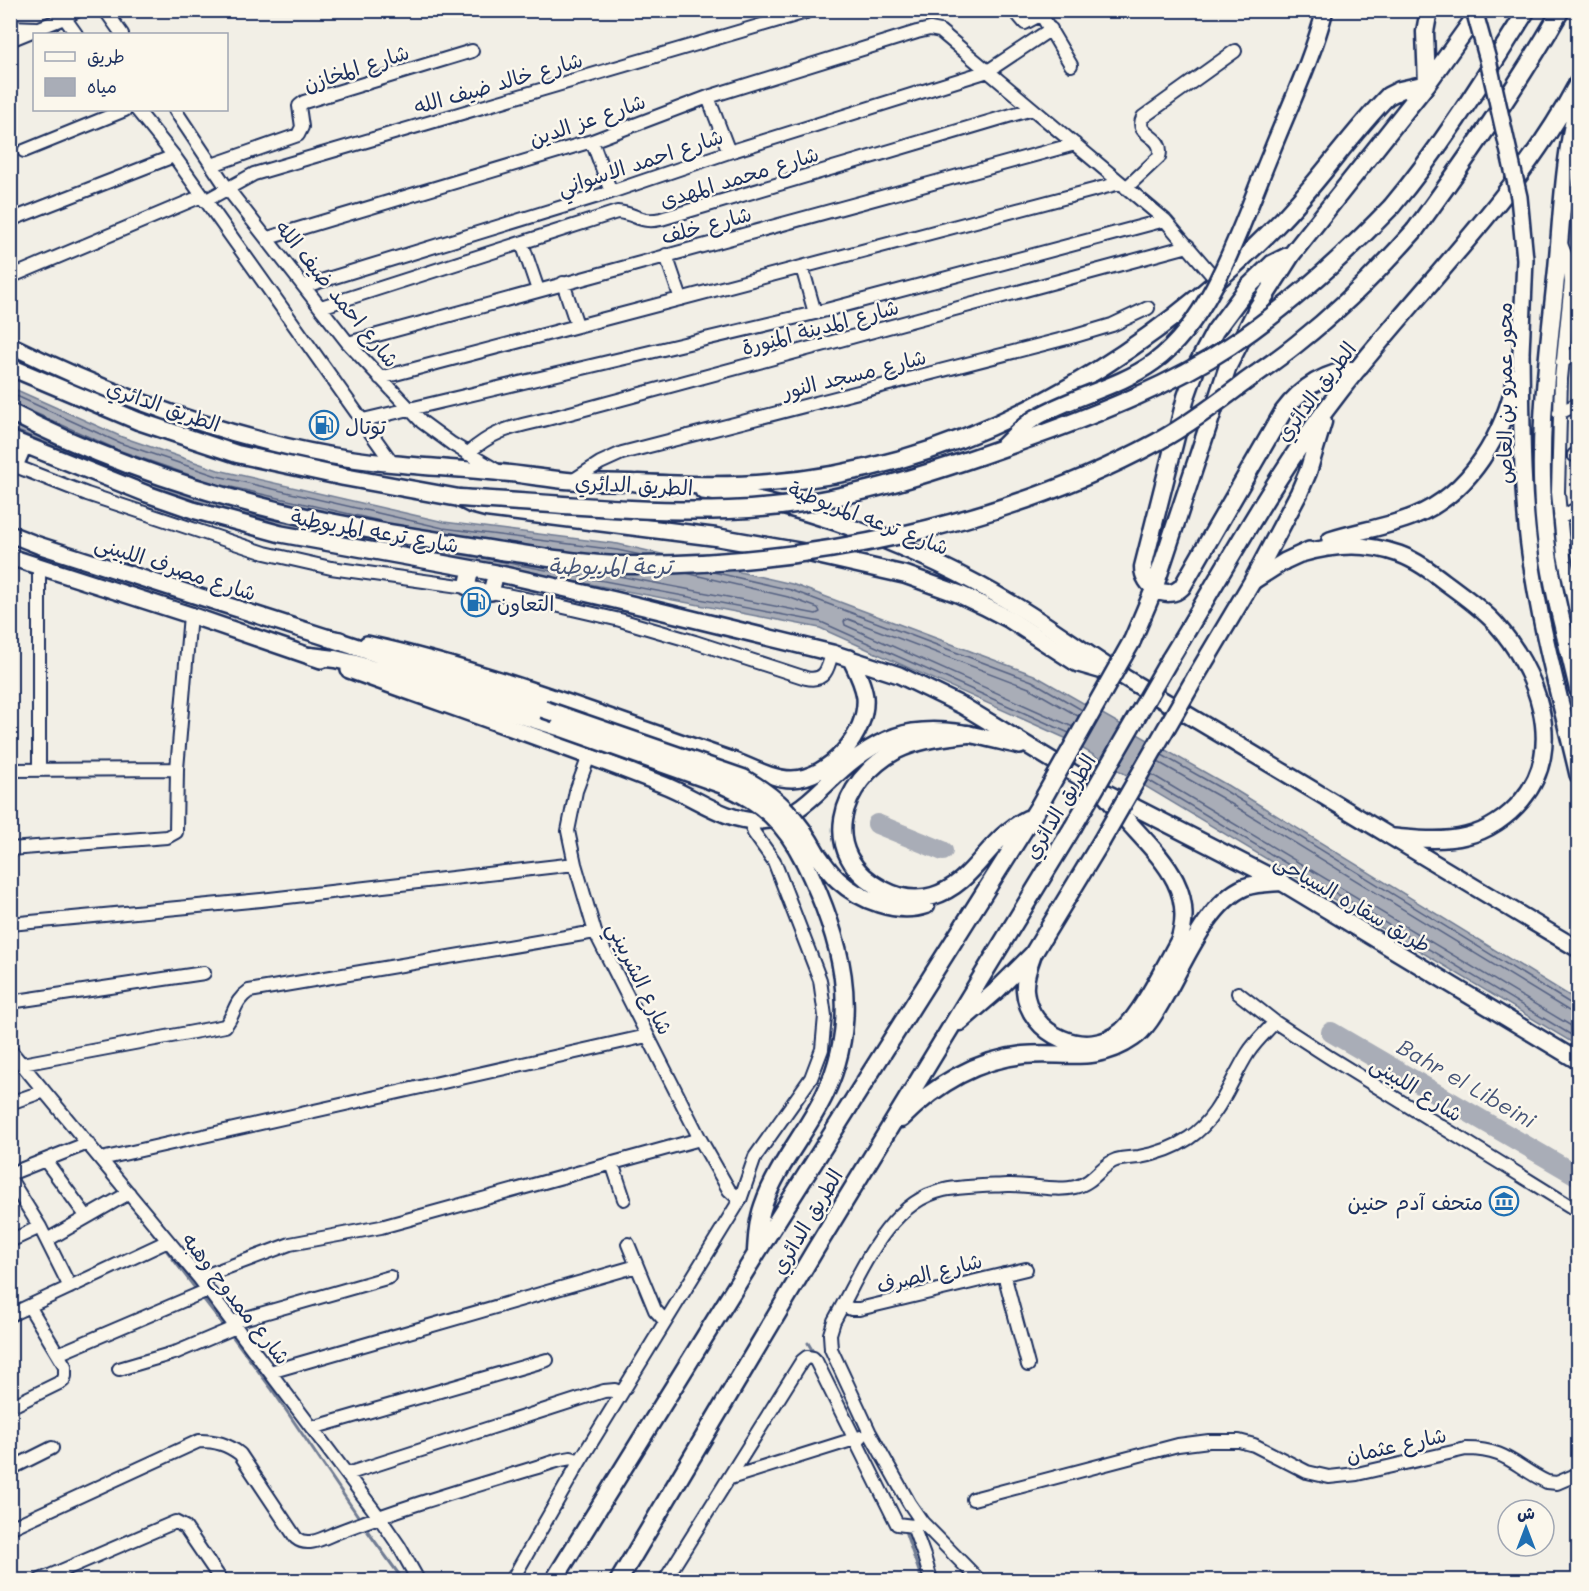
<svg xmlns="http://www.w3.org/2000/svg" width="1589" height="1591" font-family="Mali,'Playpen Sans Arabic',sans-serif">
	<rect width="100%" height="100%" fill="#f2efe6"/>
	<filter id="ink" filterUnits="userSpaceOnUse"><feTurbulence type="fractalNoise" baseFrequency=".0167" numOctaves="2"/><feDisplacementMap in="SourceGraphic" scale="12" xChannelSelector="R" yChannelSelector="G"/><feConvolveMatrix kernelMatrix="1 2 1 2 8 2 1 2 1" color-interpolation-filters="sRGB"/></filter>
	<g filter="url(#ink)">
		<path fill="#a9adb7" stroke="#707b93" stroke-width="1.5" d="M10,387L122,437L218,470L444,522L618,544L792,584L1034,675L1227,785L1578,1001V1046L1065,738L820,628L396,547L262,525L181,505L11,433Z"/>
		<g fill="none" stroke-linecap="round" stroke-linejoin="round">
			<path stroke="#546182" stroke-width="1.5" d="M10,393L120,443L217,476L443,528L617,550L641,555
				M17,405L116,449
				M10,428L119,473
				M121,451L204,480
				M222,485L385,522
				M229,511L289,523
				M483,558L821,622L1069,733
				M713,572L791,590L1032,681L1082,710
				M608,574L816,614L820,612L818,608L788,597L686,573
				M1073,727L845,625L844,621L848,619L1029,688L1078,716
				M1162,755L1224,790L1573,1005L1578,1006
				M1158,762L1220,797L1569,1011L1578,1013
				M1151,774L1578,1030
				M1148,780L1578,1039"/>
			<path stroke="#707b93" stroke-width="3" d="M84,1149L121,1193
				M146,1223L160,1242
				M164,1247L198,1292
				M202,1297L226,1328
				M230,1333L271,1388L360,1519
				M808,1343L815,1355
				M363,1525L403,1580
				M904,1528L922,1580"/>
			<path stroke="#a9adb7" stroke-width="20" d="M877,824L943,851
				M1331,1032L1578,1176"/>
			<g stroke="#1b2f5e" stroke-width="16">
				<path id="minor" d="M59,10L76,34
					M105,10L122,34
					M1014,10L1025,23L1038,16H1042L1071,65
					M10,27L36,28
					M10,40L64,18L78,10
					M708,97L729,152
					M137,110L174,156L393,464
					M175,110L227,188L348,343L422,422L452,444L496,470
					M592,141L611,192
					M24,151L125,110
					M212,165L298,135L302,127L299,106L304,102L472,51
					M1126,188L1159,157C1166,134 1133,137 1143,117L1235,51
					M205,201L254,174L806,12
					M10,220L174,156
					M268,238L592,141L708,97L917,32L930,29L940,31L1165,220L1218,282
					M522,243L538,290
					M1561,244L1569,264L1571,282L1561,379L1558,492L1564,555L1578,620
					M666,255L681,299
					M802,267L815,313
					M10,277L202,196
					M563,283L577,325
					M305,286L611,192L729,152L988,71L1051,29
					M321,307L617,212C636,213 640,224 661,219L1032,109
					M348,343L1075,144
					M1562,362L1578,352
					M380,378L1120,183
					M1559,413L1578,404
					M363,420L815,313L1165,220
					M467,454C500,425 519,427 559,416L1188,246
					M1574,455L1578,453
					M10,464L87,494L265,553L331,568L467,587L555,605L620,620L695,642L806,678C825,682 828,669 832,653
					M572,481L600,463L622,453L1075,336L1112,325L1148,308
					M1560,518L1578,508
					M39,566V769
					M589,756L576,791L568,831L575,864L595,932L700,1139L729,1190L740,1200
					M10,770L177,769
					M10,849L167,837L176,832L177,769L190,615
					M10,924L261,900L575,864
					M1238,993L1275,1022L1329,1057L1578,1211
					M10,1002L204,973
					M10,1050L199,1278L379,1517L399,1546L418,1580
					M22,1064L225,1026C236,1013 233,1002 249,991L595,932
					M10,1103L44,1091
					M101,1159L647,1036
					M45,1160L87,1217
					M612,1163L624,1199
					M10,1174L88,1143
					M10,1179L40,1227L70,1287
					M47,1240L129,1193
					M10,1241L40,1227
					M628,1244L655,1310L665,1321
					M1004,1274L1028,1365
					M199,1278L290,1244L381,1227L700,1139
					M843,1305L851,1309H859L1026,1269
					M10,1315L168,1241
					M232,1322L390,1277
					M58,1354L208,1290
					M119,1369L177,1352L236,1327
					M270,1372L637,1266
					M10,1407L63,1381L65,1376V1366L29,1306
					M312,1428L547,1360
					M10,1469L52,1448
					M347,1474L604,1391L615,1390L621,1393
					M730,1478L861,1437
					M973,1499L1178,1445L1209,1441H1239L1254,1445L1307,1472L1329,1477L1357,1474L1466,1449C1507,1449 1514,1466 1547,1482L1557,1483L1578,1474
					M913,1526L924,1556L931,1580
					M10,1528L199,1441C216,1441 227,1444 240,1454L296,1538C308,1548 325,1537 338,1532C410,1504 486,1483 560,1460L571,1458L580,1461
					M40,1580L175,1522L185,1527L221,1580
					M512,1580L580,1461L740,1200L755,1157L811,1078L822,1049L825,1016L820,980L774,861L754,833L750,821
					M665,1580L802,1361L807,1357L813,1358L816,1361L897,1524L913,1526L922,1522
					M979,1580L922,1522L909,1503L870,1433L831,1349L830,1334L834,1321C860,1275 887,1202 944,1190C964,1186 987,1186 1008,1185C1029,1184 1055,1192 1075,1187C1094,1183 1101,1165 1116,1160C1123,1158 1131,1158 1139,1157C1157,1154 1174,1148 1189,1138C1220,1117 1229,1083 1248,1053C1255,1042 1266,1032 1275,1022"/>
			</g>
			<g stroke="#1b2f5e" stroke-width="20">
				<path id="major" d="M10,345C110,394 218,435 328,455C383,465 439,467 495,472C521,474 546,479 572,481C598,483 624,481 649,484
					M1521,353C1522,420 1521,487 1530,553C1540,628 1561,702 1578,775
					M10,439L147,494L193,510L281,534L496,573L615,600L832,653L899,675L963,706L1101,790L1281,882L1578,1061
					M15,466L24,445
					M703,491C806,503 922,550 1011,603C1053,627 1091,658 1132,682C1282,770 1430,861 1578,949
					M10,534L38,545L329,638L340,640
					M1330,540C1358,531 1387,527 1414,516C1471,493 1504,434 1516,376
					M1301,554C1334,544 1366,542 1399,554C1418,561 1433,573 1449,585C1465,597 1481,608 1495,623C1536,668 1567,747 1522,800C1508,817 1488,831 1466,836C1442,842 1418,839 1394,837
					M10,557L190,615L321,660
					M1252,582L1285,561L1309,550
					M467,587L471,569
					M491,592L496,573
					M367,644C491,671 614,720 735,761C753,768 772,779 792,779C829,778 868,734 865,697C863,683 856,670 850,658
					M349,670C454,708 560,744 664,785C695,797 726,822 760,821C798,820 816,792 842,770C862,752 887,736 913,732C949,726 985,738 1020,746"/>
			</g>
			<g stroke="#1b2f5e" stroke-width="21">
				<path id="highway" d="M1578,102C1564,157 1562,214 1557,269C1548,355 1536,442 1545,529C1550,583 1566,636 1578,689
					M1392,206C1443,145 1484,78 1527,10
					M1415,230C1467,159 1517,87 1561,10
					M1292,254L1272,264L1248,287L1215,331L1198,363L1186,397L1143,567C1143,586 1167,602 1182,587L1283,412C1302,386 1326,372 1358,369
					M10,367L138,421L237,454L344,477L459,498L471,504L486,508L716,537L813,554L906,575L959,594L984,606L1009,619L1077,663L1122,676
					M10,412C90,454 185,487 272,509C347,528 425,538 501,551
					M638,483C682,485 725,487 769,483C965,468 1140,363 1276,226C1316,186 1348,137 1388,96L1400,90L1427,84L1425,32L1429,10
					M329,638L543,709
					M1132,641L1154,589L1228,366L1258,307L1292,254L1427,84L1480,10
					M310,656L335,659L352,663L559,727
					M1170,659C1225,569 1275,474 1340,391C1419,289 1517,198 1578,83
					M1195,678L1252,582L1299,493L1308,472L1323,422
					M968,734C944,737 920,739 897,750C839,781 816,855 884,890C899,898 916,901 933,896C975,883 986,840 1027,819
					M817,854C824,864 830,873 838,880C860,900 897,915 926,905
					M1033,954C1029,965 1024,978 1025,990C1028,1035 1087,1061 1122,1031C1142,1013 1165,966 1179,941C1196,891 1163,860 1131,825C1121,814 1111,802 1101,790
					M960,1022L996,991L1033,954L1101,842
					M901,1119C934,1086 976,1060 1023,1055C1064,1051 1096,1064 1133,1038C1146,1029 1155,1013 1163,999C1183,965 1207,903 1245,887C1256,883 1269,883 1281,882
					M756,1251C757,1235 758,1220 763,1206C777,1165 807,1132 825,1094C863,1013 841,937 804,861
					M554,1580L756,1254L1039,806
					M619,1580L815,1250L1073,827"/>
			</g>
			<use href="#minor" stroke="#fbf7ec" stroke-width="12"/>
			<use href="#major" stroke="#fbf7ec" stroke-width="15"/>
			<use href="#highway" stroke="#fbf7ec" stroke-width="16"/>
			<g stroke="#1b2f5e" stroke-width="20" stroke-linecap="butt">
				<path id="major-bridge" d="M1474,10L1488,60L1519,197L1525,259L1521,353
					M1001,448C1011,438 1022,426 1035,418C1072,396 1118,388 1154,362C1213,319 1242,222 1270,155C1289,107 1312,60 1325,10"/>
			</g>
			<g stroke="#1b2f5e" stroke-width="21" stroke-linecap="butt">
				<path id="highway-bridge" d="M459,498C548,503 639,513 729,510C835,507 937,472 1036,436C1102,412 1171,385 1230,346C1290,306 1342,258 1392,206
					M501,551C546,557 592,566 638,565C811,564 1004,525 1157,442C1188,425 1217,403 1245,382C1263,369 1281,357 1298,343C1341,309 1379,271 1415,230
					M543,709L743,778C778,798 798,818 817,854
					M559,727L723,785C762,802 785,823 804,861
					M1039,806L1132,641
					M1073,827L1170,659
					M1101,842L1195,678"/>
			</g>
			<use href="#major-bridge" stroke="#fbf7ec" stroke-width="15"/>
			<use href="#highway-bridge" stroke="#fbf7ec" stroke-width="16"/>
		</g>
	</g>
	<defs>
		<g id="fuel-ring" transform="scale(1.5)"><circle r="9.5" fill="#fbf7ec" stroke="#1f6fb2" stroke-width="1.5"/><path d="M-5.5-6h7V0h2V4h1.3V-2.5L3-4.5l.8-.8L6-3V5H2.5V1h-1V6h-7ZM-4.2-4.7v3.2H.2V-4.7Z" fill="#1f6fb2"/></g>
		<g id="museum-ring" transform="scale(1.5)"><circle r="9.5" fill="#fbf7ec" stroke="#1f6fb2" stroke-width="1.5"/><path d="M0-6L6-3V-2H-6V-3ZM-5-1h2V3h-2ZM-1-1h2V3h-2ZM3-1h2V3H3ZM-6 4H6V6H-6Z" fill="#1f6fb2"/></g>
	</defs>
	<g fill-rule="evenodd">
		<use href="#fuel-ring" x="324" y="425"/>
		<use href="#fuel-ring" x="476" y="602"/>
		<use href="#museum-ring" x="1504" y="1201"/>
	</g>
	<g text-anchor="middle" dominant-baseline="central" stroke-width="5" stroke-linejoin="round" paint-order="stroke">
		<g font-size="21" fill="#1b2f5e" stroke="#fbf7ec">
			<text transform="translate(356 67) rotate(-18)">شارع المخازن</text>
			<text transform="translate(498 82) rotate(-16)">شارع خالد ضيف الله</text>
			<text transform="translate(587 119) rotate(-19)">شارع عز الدين</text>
			<text transform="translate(640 161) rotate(-18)">شارع احمد الاسواني</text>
			<text transform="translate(739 176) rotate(-17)">شارع محمد المهدى</text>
			<text transform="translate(706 224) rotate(-15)">شارع خلف</text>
			<text transform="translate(338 293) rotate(51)">شارع احمد ضيف الله</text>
			<text transform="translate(820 326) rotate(-15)">شارع المدينة المنورة</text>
			<text transform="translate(854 373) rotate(-14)">شارع مسجد النور</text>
			<text transform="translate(1315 391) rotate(-53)">الطريق الدائري</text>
			<text transform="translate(1503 393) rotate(-90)">محور عمرو بن العاص</text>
			<text transform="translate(164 405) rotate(19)">الطريق الدائري</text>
			<text transform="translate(634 484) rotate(3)">الطريق الدائري</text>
			<text transform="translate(869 517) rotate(21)">شارع ترعه المريوطية</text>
			<text transform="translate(375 530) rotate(10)">شارع ترعه المريوطية</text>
			<text transform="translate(176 567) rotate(18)">شارع مصرف اللبينى</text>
			<text transform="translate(1059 806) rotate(-59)">الطريق الدائري</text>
			<text transform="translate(1353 902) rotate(30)">طريق سقاره السياحى</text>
			<text transform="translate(641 978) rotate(64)">شارع الشربيني</text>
			<text transform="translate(1417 1088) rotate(32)">شارع اللبينى</text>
			<text transform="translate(806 1221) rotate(-59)">الطريق الدائري</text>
			<text transform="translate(929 1272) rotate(-14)">شارع الصرف</text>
			<text transform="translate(237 1298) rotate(52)">شارع ممدوح وهبه</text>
			<text transform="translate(1396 1444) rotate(-12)">شارع عثمان</text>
		</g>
		<g font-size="21" fill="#1b2f5e" stroke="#fbf7ec" text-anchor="start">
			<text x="345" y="425">توتال</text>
			<text x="497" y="602">التعاون</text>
			<text x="1483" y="1201" text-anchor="end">متحف آدم حنين</text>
		</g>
		<g font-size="22" font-style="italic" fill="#465579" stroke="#fbf7ec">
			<text x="610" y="565">ترعة المريوطية</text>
			<text transform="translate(1467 1083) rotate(30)">Bahr el Libeini</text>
		</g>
	</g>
	<rect width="1589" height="1591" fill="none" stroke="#fbf7ec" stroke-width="36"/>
	<rect x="18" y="18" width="1553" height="1555" fill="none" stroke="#1b2f5e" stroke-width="2" filter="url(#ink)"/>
	<rect x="33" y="33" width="195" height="78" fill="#fbf7ec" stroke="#a1a7b3" stroke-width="1.5"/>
	<rect x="45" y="52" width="30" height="9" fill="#fbf7ec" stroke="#a1a7b3" stroke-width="1.5"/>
	<text x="87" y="63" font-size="18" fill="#1b2f5e">طريق</text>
	<rect x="45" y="78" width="30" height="18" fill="#a9adb7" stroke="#a1a7b3" stroke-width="1.5"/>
	<text x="87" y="93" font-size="18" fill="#1b2f5e">مياه</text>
	<g transform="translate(1526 1528)"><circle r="28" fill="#fbf7ec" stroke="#a1a7b3" stroke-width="1.5"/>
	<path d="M0-4.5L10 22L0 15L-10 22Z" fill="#1f6fb2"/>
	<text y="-9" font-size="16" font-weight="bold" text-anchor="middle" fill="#1b2f5e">ش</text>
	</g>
</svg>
